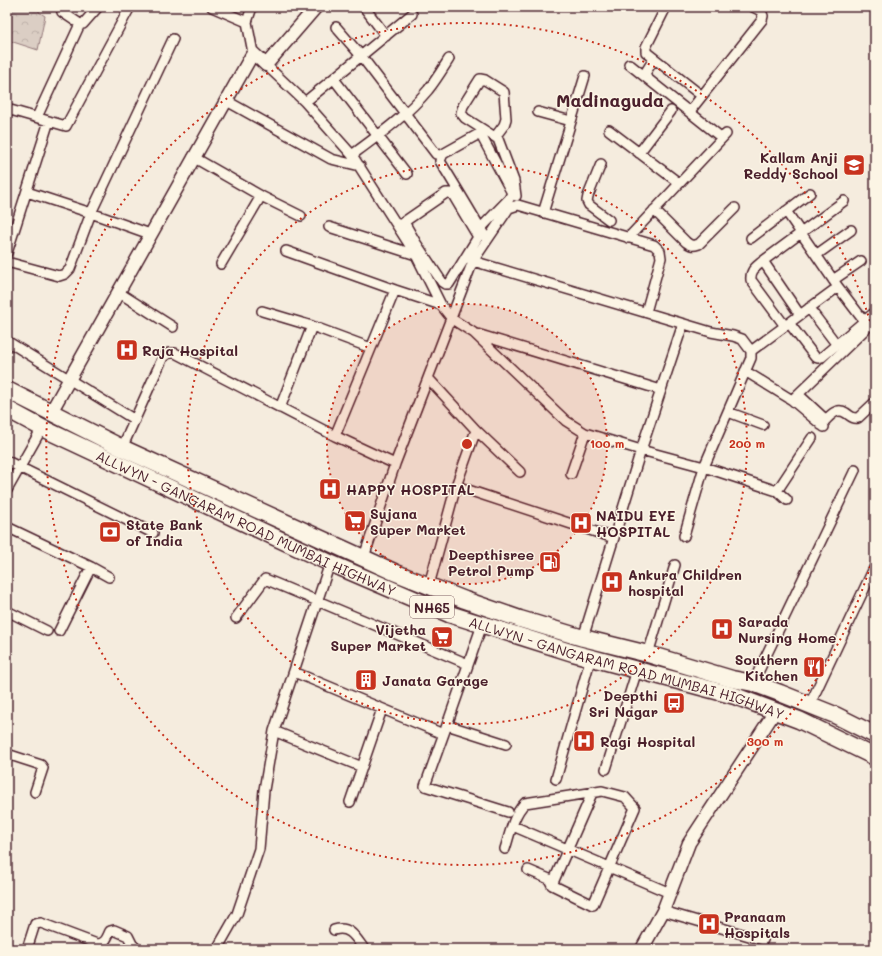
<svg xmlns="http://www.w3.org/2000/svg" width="882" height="956" font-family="Mali,sans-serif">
	<defs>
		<pattern id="park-crowns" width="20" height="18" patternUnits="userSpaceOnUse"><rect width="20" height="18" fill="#dbcec4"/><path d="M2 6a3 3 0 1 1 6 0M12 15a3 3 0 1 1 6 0" fill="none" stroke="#bdb0a9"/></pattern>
	</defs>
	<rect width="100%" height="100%" fill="#f5ecde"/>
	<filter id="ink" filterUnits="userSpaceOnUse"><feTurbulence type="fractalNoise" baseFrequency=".025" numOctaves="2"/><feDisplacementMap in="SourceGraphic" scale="8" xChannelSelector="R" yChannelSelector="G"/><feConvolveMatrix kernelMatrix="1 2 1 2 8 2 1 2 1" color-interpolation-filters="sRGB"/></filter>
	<g filter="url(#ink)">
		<path fill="url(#park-crowns)" stroke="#927678" d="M7,7H39V12L45,16L38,50L7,40Z"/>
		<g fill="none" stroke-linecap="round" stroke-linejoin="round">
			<g stroke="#4a1f2b" stroke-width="12">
				<path id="street" d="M61,7L62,12L80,24
					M212,7L247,22
					M252,7L247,22L253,53
					M364,7L386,36
					M666,7L646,47V52L702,96
					M336,27L362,57L436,154
					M629,64L722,138
					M266,65L305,102L352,155L416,255L441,305L452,319L474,333L566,421L585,433L641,450L704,467L777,491L787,500
					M644,75L654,59
					M334,79L407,174
					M225,100L331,159L360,166
					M305,102L412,14
					M7,109L66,126L130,7
					M690,111L762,20L763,16L761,11L753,7
					M538,112L571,121
					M37,117L80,24H83L98,7
					M609,130L679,183
					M495,137L504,125L506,119L504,92L485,80L480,79L463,106L461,113L465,118L498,139L514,181L516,196
					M639,153L671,111
					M352,155C379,135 407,115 428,90C436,80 442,70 449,59
					M193,157L261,196L301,216
					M601,164L588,196L587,201L589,205L609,220
					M27,192L91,213L150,234
					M654,210L686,242C691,246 693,246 699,244L735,208
					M543,213L585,76
					M404,222L416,243
					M398,226L446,193H450L453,195L478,237L449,284H445L442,282L416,243L411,247
					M329,227L416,255
					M480,229L509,199L512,193L482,137L477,135L443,154L440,161C456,187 472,213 487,240
					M628,238L726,134
					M751,238L810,193
					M286,251L395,290L441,305
					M7,253L49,121
					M816,255L851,230
					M473,261L711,332L733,336L742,339L751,351V358L704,467L684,536
					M763,261C756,267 750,270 751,280L785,326
					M7,262L59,276L65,274L70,269L91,213L173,39
					M221,264L261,196
					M833,280L861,261
					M838,287L864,321
					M118,292L173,327
					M809,308L837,345
					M262,311L312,326L371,348
					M800,315L763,261L844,201
					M789,323L815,357L818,358L822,357L875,312
					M477,334L661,390
					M7,341L135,420
					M751,351L838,287L786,211
					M745,371L792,400L824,427
					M428,378L476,430L520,472
					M798,394L826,420
					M792,400L875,320
					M280,408L312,326
					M728,412L763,425
					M821,425C828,418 836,406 846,413C851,416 852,419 858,418L875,402
					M335,436L395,290
					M122,448L163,357L169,353H175L335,436L395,464
					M7,461L153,533
					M571,474L585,433
					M456,486L614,538
					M7,490L42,428
					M777,491L812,438
					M7,527L91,567L109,577
					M364,557L395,464L473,261L509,208L518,205L654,245L660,251L661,258L646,312
					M429,585L456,486L476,430
					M7,611L47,631
					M236,618L265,579L468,664
					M482,625L447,725L425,786L508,812
					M59,631L91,567
					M583,638L641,450L683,324
					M648,654L675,565
					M294,672L443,734
					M753,683L855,470
					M810,704L875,566
					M447,725L506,744
					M274,731L362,767
					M7,754L41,765L43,768L35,792
					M606,769L637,670
					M556,779L591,657
					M350,802L382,709
					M513,826L670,893
					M505,849C510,834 513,815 525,803L602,791L625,797L635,808L593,905L552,885L549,879L528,870
					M552,885L593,791
					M663,911L763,940
					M334,930C350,925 356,938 364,949
					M27,949L35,924L41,923L97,944C105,944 107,938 110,931L114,930L128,936L132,944L137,949
					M217,949L237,914L259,849L264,790L274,731L330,563"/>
			</g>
			<g stroke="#4a1f2b" stroke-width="15">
				<path id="secondary" d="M51,412L253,53L266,65L316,7
					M642,949L663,911L689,843L776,710"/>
			</g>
			<g stroke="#4a1f2b" stroke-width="19">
				<g id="highway">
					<path d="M7,390L122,448L394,572L465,600L520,619L583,638L648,654L732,679L753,683L780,693L835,715L875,735"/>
					<path id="s1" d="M7,409L42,428L330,563L449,614L573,653L735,696L799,720L875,757"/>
				</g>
			</g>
			<use href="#street" stroke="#fcf5e5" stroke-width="9"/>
			<use href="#secondary" stroke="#fcf5e5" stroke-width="12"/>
			<use href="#highway" stroke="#fcf5e5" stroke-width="16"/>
		</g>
	</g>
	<circle cx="467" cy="444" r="140" fill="#c8321e" fill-opacity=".12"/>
	<g fill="none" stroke="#c8321e" stroke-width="2" stroke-dasharray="2 4">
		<circle cx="467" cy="444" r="140"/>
		<circle cx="467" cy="444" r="280"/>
		<path d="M875 549A421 421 0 1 1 875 339"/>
	</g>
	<defs>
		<g id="school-square" transform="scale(1.15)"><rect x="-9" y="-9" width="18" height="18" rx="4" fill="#c8321e" stroke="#fcf5e5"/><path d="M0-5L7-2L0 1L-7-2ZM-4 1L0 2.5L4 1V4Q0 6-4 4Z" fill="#fff"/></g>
		<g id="hospital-square" transform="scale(1.15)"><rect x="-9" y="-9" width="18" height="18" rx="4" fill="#c8321e" stroke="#fcf5e5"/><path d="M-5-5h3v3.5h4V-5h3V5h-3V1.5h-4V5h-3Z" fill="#fff"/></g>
		<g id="supermarket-square" transform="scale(1.15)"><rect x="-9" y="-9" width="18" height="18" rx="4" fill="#c8321e" stroke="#fcf5e5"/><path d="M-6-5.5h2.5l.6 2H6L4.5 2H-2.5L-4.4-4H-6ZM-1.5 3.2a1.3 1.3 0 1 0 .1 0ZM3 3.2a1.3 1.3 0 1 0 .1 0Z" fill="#fff"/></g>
		<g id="bank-square" transform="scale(1.15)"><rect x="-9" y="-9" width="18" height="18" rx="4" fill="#c8321e" stroke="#fcf5e5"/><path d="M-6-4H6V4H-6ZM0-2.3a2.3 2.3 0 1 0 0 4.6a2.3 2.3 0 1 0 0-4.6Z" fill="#fff"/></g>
		<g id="fuel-square" transform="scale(1.15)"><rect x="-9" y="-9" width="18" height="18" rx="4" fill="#c8321e" stroke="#fcf5e5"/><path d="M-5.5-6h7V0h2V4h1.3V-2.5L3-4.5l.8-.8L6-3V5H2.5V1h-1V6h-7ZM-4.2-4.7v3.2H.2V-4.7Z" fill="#fff"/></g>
		<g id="restaurant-square" transform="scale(1.15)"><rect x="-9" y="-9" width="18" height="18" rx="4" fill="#c8321e" stroke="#fcf5e5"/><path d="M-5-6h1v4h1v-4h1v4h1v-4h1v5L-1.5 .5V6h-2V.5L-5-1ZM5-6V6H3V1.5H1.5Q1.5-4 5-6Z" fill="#fff"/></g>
		<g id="building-square" transform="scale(1.15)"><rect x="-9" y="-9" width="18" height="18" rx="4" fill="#c8321e" stroke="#fcf5e5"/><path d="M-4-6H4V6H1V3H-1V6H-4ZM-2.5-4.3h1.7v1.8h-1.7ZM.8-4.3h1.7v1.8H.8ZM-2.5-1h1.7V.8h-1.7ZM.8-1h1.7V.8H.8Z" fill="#fff"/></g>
		<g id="bus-square" transform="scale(1.15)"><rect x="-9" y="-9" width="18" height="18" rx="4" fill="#c8321e" stroke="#fcf5e5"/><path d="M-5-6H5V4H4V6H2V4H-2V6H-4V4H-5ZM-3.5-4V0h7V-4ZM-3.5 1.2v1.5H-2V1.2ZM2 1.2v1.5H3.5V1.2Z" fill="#fff"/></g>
	</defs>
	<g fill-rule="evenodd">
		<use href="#school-square" x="854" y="165"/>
		<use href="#hospital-square" x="127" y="350"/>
		<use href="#hospital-square" x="330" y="489"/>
		<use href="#supermarket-square" x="355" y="521"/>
		<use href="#hospital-square" x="581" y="523"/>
		<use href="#bank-square" x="110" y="532"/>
		<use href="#fuel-square" x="550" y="562"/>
		<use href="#hospital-square" x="612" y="582"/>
		<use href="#hospital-square" x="722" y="629"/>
		<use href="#supermarket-square" x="442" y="637"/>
		<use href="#restaurant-square" x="814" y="667"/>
		<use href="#building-square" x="366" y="680"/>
		<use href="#bus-square" x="674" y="703"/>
		<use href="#hospital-square" x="584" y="741"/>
		<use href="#hospital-square" x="709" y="924"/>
	</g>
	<g text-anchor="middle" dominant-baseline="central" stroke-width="3" stroke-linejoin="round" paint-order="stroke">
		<rect fill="#fcf5e5" stroke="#7f5f63" stroke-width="1" x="410" y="596" width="44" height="22" rx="3"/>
		<g font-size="13" font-weight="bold" fill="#4a1f2b">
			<text x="432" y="607">NH65</text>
		</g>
		<g font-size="14" font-weight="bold" fill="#4a1f2b" stroke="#fcf5e5" text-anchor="start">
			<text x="838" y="157" text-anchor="end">Kallam Anji<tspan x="838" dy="16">Reddy School</tspan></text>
			<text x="142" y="350">Raja Hospital</text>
			<text x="346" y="489">HAPPY HOSPITAL</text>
			<text x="370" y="513">Sujana<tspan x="370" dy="16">Super Market</tspan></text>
			<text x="596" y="515">NAIDU EYE<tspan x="596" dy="16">HOSPITAL</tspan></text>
			<text x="126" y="524">State Bank<tspan x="126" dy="16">of India</tspan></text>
			<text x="534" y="554" text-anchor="end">Deepthisree<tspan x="534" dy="16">Petrol Pump</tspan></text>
			<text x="628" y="574">Ankura Children<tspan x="628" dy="16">hospital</tspan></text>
			<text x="738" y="621">Sarada<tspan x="738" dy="16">Nursing Home</tspan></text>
			<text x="426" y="629" text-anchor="end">Vijetha<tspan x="426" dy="16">Super Market</tspan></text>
			<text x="798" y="659" text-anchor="end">Southern<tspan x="798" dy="16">Kitchen</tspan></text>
			<text x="382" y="680">Janata Garage</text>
			<text x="658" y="695" text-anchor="end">Deepthi<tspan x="658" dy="16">Sri Nagar</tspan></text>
			<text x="600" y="741">Ragi Hospital</text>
			<text x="724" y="916">Pranaam<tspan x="724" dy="16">Hospitals</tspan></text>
		</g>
		<g font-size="14" fill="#4a1f2b" stroke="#fcf5e5">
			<text stroke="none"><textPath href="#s1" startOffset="265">ALLWYN - GANGARAM ROAD MUMBAI HIGHWAY</textPath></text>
			<text stroke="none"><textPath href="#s1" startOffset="673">ALLWYN - GANGARAM ROAD MUMBAI HIGHWAY</textPath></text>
		</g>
		<g font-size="18" font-weight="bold" fill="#4a1f2b" stroke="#fcf5e5">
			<text x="610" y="100">Madinaguda</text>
		</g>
	</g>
	<circle cx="467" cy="444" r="6" fill="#c8321e" stroke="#fcf5e5" stroke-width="2"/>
	<g font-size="12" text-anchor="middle" font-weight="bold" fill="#c8321e" stroke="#fcf5e5" stroke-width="3" stroke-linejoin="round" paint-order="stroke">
		<text x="607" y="448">100 m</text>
		<text x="747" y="448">200 m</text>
		<text x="765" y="746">300 m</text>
	</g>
	<rect width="882" height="956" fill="none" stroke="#fcf5e5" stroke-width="24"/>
	<rect x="12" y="12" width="858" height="932" fill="none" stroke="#4a1f2b" stroke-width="1.5" filter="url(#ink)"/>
</svg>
